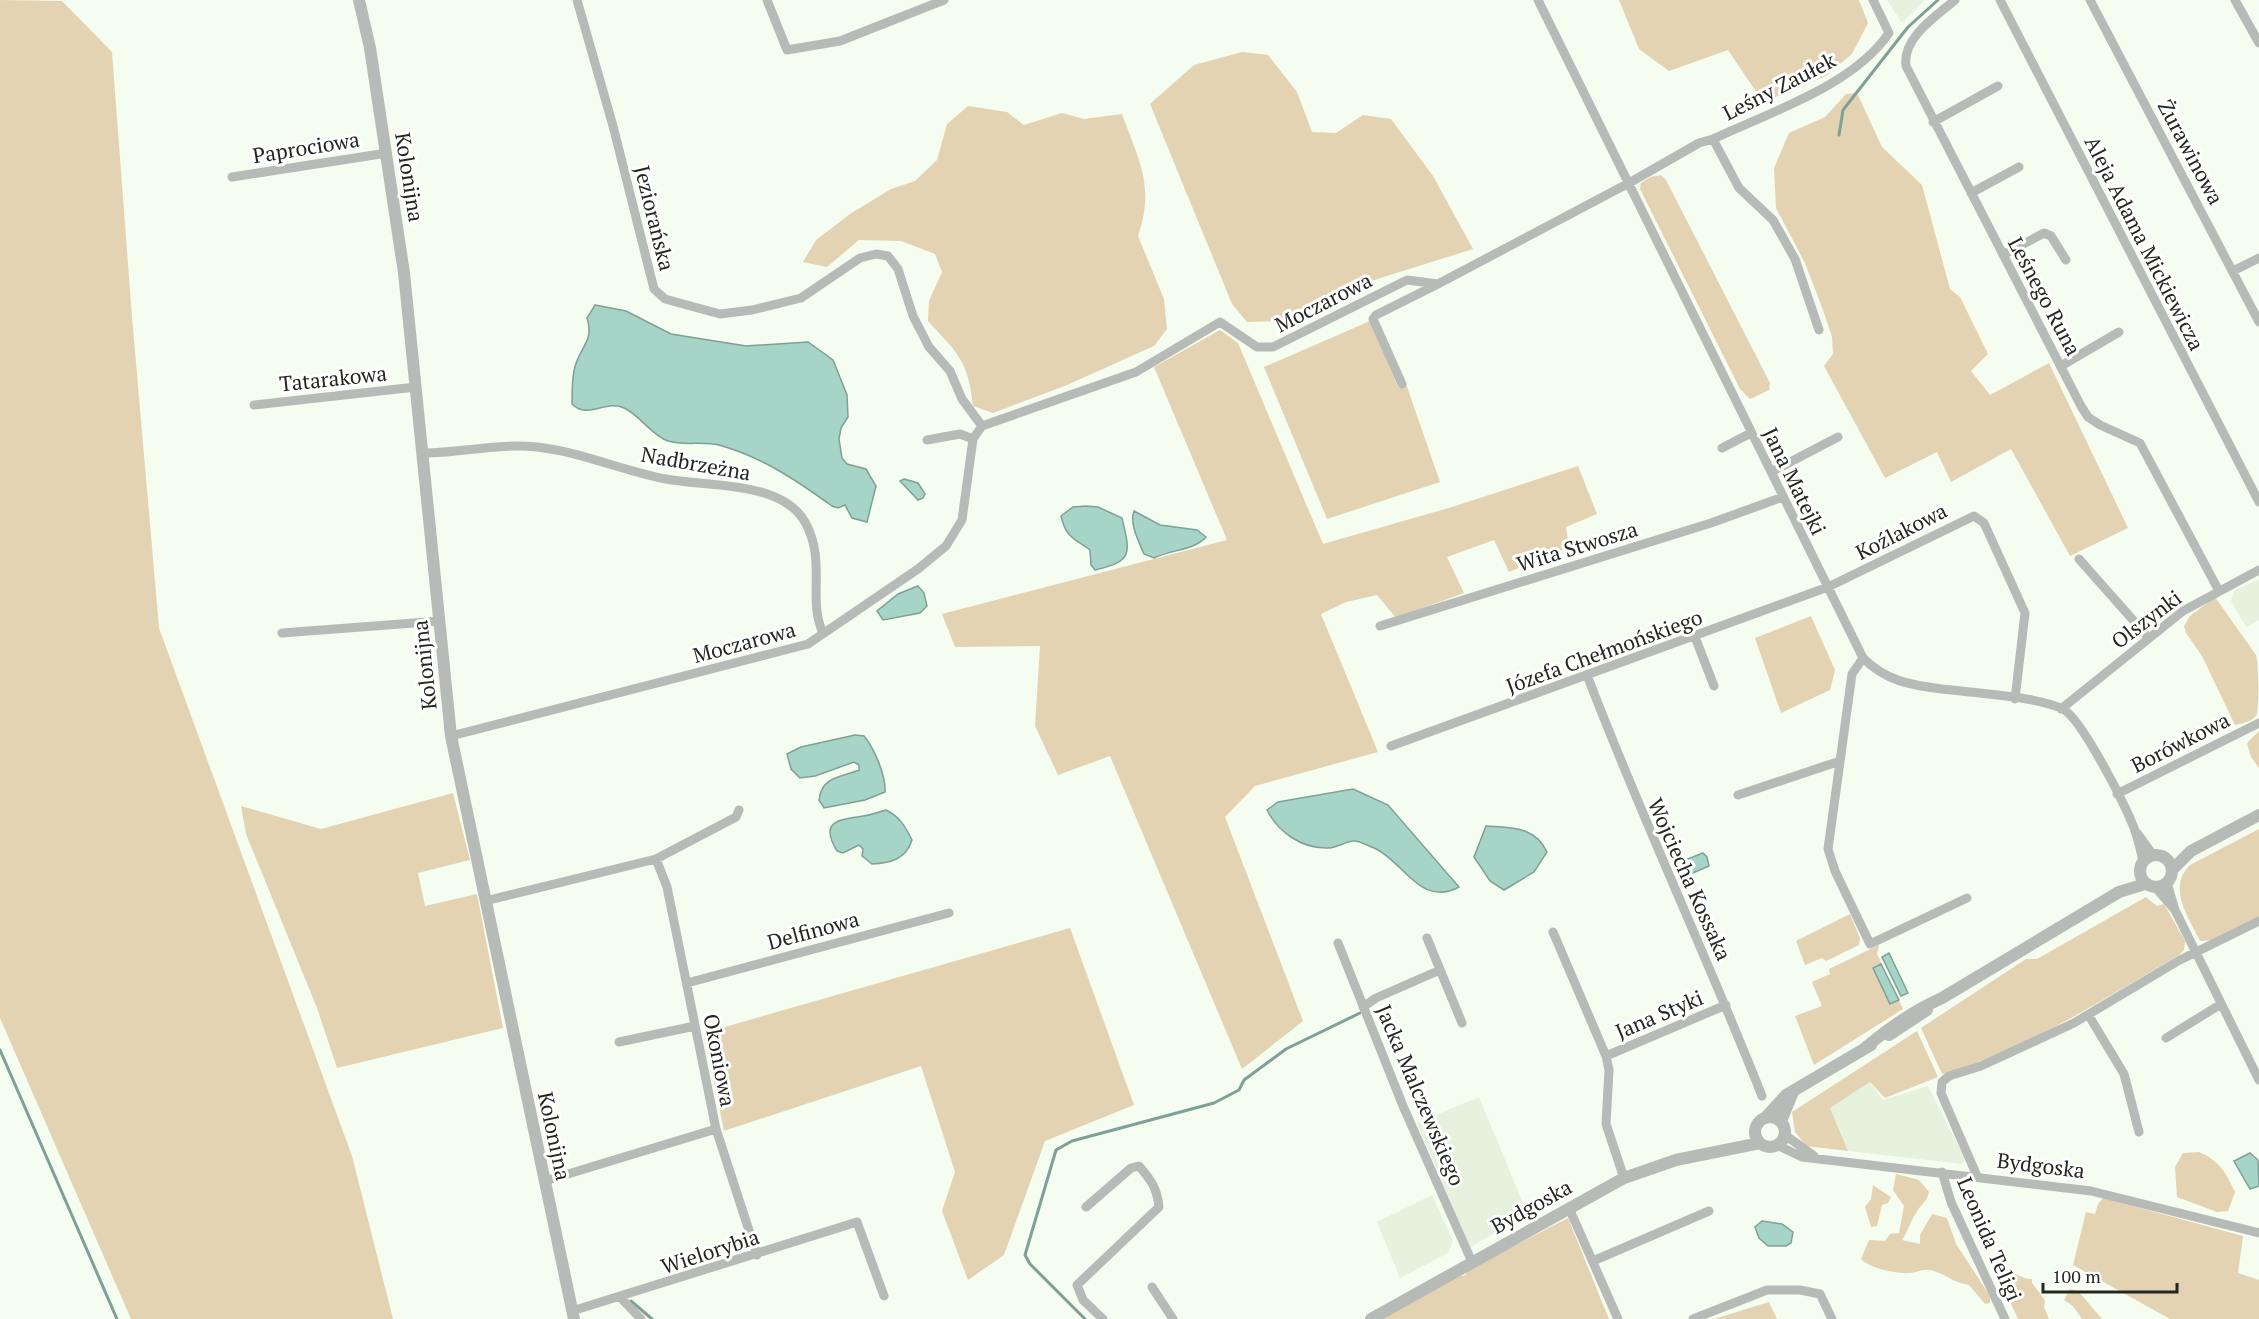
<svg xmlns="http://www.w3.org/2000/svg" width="2259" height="1319" font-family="'PT Serif',serif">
	<rect width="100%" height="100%" fill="#f5fcf0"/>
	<path fill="#e6f1de" d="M1887,0H1925L1902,23Z
		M2259,579V620L2246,627L2231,601L2234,591Z
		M1870,1082L1883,1100L1928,1086L1964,1157L1963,1164L1848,1151L1830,1108Z
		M1479,1097L1528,1215L1470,1247L1417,1123Z
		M1432,1195L1453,1241L1448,1253L1400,1278L1377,1222Z"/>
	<path fill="#e3d3b3" d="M0,0L62,1L112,52L132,317L159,628L352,1156L393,1319H131L0,1018Z
		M1619,0H1859L1868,23L1852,54L1826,76L1763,102L1728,50L1669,71L1639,49Z
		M1242,52L1268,55L1297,92L1312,132L1336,133L1363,115L1391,119L1433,176L1473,249L1320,297L1285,321L1247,322L1232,304L1150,104L1194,65Z
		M1857,93L1882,147L1922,185L1950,289L1960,297L1988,354L1971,371L1990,395L2049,363L2128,528L2070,556L2011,449L1951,482L1937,452L1885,478L1824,366L1833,354L1832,337L1823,310L1805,263L1776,208L1774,168L1789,133L1825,117L1846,94Z
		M968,106L1007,112L1024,125L1062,113L1084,119L1122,114C1139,161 1155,186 1138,236L1164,299L1167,329L1154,346L1067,385L993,413L973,406C968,360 958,354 928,321L929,301L942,272L935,254L901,241L859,240L827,267L803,262L816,240L850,214L891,189L915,181L937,160L947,124Z
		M1661,175L1666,180L1770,383L1769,390L1750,399L1740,389L1640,189L1641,183L1650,177Z
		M1370,321L1398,387L1406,384L1440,482L1327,519L1264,367Z
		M1220,330L1238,343L1323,544L1452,507L1578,466L1597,514L1566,527L1569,547L1509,572L1494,540L1447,557L1464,593L1396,618L1377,595L1346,602L1321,614L1378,752L1255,786L1225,817L1303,1021L1242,1069L1110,756L1058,775L1035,726L1040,646L955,647L942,614L1227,540L1154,367Z
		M2215,597L2256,655C2259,669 2259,700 2257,714C2253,722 2243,723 2235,725L2202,656L2186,633L2184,626L2190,616Z
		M1811,616L1835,670L1830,690L1781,713L1755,638Z
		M2259,731V768L2251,757L2247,743Z
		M453,793L470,860L418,873L425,906L477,894L503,1028L337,1068L317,1008L246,834L241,806L321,829Z
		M2259,829V918L2213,940L2200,941C2188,916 2167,888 2190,865Z
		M2146,897L2157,906L2164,904L2185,941L2184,950L2179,955C2103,999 2027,1050 1942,1074L1921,1028L2026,959H2037Z
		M1850,914L1860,938L1859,945L1826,961L1822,958L1805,965L1796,941Z
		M1070,928L1134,1105L1045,1141L1004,1255L968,1280L942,1211L955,1172L921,1066L724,1131L704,1033Z
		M1879,945L1877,954L1903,1009L1814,1065L1795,1016L1822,1006L1812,982L1830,974L1829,969Z
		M1917,1031L1938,1077L1885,1098L1870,1082L1830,1108L1848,1151L1806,1146L1795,1132L1792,1112Z
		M2199,1152C2220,1161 2226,1173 2235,1192L2228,1211L2217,1212L2177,1197L2175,1167L2183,1153Z
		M1896,1174L1919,1180L1929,1192C1927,1202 1920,1205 1916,1213C1910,1222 1908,1231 1902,1240L1920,1244V1235L1932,1214L1947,1218L1956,1244L1990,1296V1303L1985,1304L1969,1285C1952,1283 1944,1272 1929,1270C1924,1269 1917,1272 1911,1273C1897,1274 1871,1269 1861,1259L1869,1240L1885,1241L1890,1234L1899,1233L1904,1206L1893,1190Z
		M1873,1185L1891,1197L1888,1203L1882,1205L1877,1226L1871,1227L1865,1207L1871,1199Z
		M2103,1198L2243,1236L2238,1273L2259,1280V1319H2170L2073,1265L2086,1212L2095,1214L2098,1204Z
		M1568,1218L1609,1319H1375L1460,1274L1462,1276L1466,1275V1271Z
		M1996,1264C2011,1266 2016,1279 2032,1279V1283L2045,1300L2044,1307L2049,1319H2018L1995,1268Z
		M2070,1289L2078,1291L2102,1319H2082L2073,1306L2064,1300Z
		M1769,1302L1777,1319H1714Z"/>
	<path fill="#a6d5c8" stroke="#7fa096" stroke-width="1.5" d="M595,305L626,311L671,334L746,346L808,342L833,360L847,395L848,417L841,428L839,439L842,458L847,464L866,469L876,486L867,522L852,518L845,505L838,508L832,506C796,480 762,457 719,445C703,441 684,446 668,441C651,435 640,415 624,408C606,399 588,420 572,404C572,393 572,381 574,371C578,347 595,343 587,318Z
		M904,479L918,483L925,494L923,498L918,500L900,481Z
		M1086,506L1098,507L1122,518C1130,553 1134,561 1095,570L1091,565L1090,550C1074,538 1066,538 1061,516L1073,507Z
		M1134,511L1160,525L1197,530L1206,537C1195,550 1170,550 1154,558L1144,554C1139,542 1129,523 1134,511Z
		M918,586L924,593L927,606L920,613L883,620L877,611L898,594Z
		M855,735L864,736C874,748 886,775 885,792L865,800L824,808L819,800C822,776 840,778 859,770V765L854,762L815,776L800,778L791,769L787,754L801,747Z
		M1353,789L1388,805L1459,887C1420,908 1404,861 1374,848C1368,846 1359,840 1353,841C1344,842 1335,849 1326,848C1301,848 1278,832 1267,810L1278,802Z
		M886,810C900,817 905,826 912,840C906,859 891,863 872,864L862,856L863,849L859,845L843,853L837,851C819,821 838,820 863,816C871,815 878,812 886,810Z
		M1486,826C1511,828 1535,826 1547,852L1534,872L1504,890L1490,881L1474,857Z
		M1703,853L1707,857L1709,866L1688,875L1683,863L1685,860Z
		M1889,953L1908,993L1901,996L1882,957Z
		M1881,964L1899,1000L1890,1004L1873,968Z
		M2250,1153L2258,1160L2259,1186L2250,1189L2234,1161Z
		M1762,1221L1782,1224L1793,1232L1791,1243L1786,1246H1768L1759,1238L1755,1227Z"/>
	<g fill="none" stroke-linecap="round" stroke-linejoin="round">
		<path stroke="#7fa096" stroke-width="3" d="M1839,135L1843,110L1908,27L1938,0
			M0,1050L117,1319
			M631,1301L652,1319
			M1085,1319L1030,1264L1025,1255L1056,1150L1072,1141L1214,1103L1239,1090L1244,1080L1286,1049L1360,1013"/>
		<path stroke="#b6bbb7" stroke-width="9" d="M577,0L613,126L654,289L665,299L720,314L752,310L801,298L860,258L876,254L888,256L898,269L913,316L929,347L950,371L962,399L982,426
			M767,0L787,50L840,41L944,0
			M1538,0L1863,658C1886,681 1910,685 1942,689C1974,693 2035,696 2063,709C2081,718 2130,812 2136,834C2139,843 2141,852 2143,861
			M1955,0C1936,16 1902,38 1906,66L2081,406L2088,417L2100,425L2140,443L2219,591
			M2000,0L2259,502
			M2090,0L2259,322
			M2235,0L2259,43
			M1933,122L1998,86
			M232,177L387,153
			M1971,193L2019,167
			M2003,255L2044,233L2051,236L2066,260
			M2233,271L2259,258
			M1819,330L1795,259L1773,220L1739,188L1713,139C1770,112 1853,86 1889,33L1873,0
			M2061,366L2119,332
			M1402,384L1373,319L1376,315L1438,284
			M254,405L416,387
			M927,440L960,434L973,439
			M1722,448L1751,433
			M423,453C461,453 499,443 537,447C582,452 623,471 666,479C706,487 781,480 805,522C827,561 807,599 823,633
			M1771,472L1838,437
			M2079,559L2148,637
			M1380,626L1711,523L1783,497
			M282,633L440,621
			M1695,637L1714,686
			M1863,658L1852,674L1828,849L1835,871L1870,944L1967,898
			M1587,675C1641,817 1706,954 1762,1096
			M2061,709L2183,611L2259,570
			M451,736L808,644L918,569L946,546L962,520L973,439L982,426L1136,372L1220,322L1257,347H1273L1407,280L1438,284L1629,183L1699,143L1713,139
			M1391,746L1828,587L1974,516L1984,523L2025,613L2015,699
			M2117,794L2259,723
			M1738,795L1840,761
			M2138,834L2153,855
			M656,859L736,817L739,810
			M2167,883L2175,910L2259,1080
			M2156,888L2175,910
			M485,901L656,859L667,887L716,1129L545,1181
			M1553,932L1606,1056L1609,1070L1606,1124L1624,1178
			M1427,938L1462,1023
			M1338,943L1403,1106L1472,1262
			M687,983L949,913
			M1363,1007L1376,998L1440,970
			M2089,1016L2124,1074L2139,1132
			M2166,1038L2221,1004
			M619,1042L695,1026
			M1606,1056L1726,1005
			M716,1129L757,1255
			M1785,1135L1814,1156
			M1777,1145L1802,1157L2091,1191L2259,1233
			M1942,1172L1951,1202L2005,1319
			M1977,1176L1941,1093L1942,1082L1949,1076L1981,1066L2074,1023L2178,961L2259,921
			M1086,1207L1131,1168L1139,1166C1151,1180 1157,1188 1159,1207L1077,1285L1083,1300L1103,1319
			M1569,1208L1618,1319
			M1593,1261L1709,1211
			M1152,1287L1173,1319
			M620,1297L641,1319
			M572,1311L857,1222L884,1296
			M1693,1319L1767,1290H1800L1820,1294L1832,1319"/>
		<path stroke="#b6bbb7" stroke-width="12" d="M359,0L370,48L404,273L451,736L574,1319
			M2140 871a16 16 0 1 1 32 0a16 16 0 1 1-32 0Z
			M2172,870L2191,851L2259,815
			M1889,1035L1927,1010
			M1866,1047C1890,1027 1913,1011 1942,998L2119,892L2145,884
			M1766,1117L1786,1095L1871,1045
			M1755 1132a15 15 0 1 1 30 0a15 15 0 1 1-30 0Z
			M1781,1121L1793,1092
			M1371,1319L1624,1178L1676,1160L1760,1143"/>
	</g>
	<g text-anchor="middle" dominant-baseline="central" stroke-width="6" stroke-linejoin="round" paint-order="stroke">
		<g font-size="21" fill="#242622" stroke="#fff">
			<text transform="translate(1779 86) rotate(-27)">Leśny Zaułek</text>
			<text transform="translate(306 147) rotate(-9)">Paprociowa</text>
			<text transform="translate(2191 152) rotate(62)">Żurawinowa</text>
			<text transform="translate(410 177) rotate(81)">Kolonijna</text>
			<text transform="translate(655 218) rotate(76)">Jeziorańska</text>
			<text transform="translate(2145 243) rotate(63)">Aleja Adama Mickiewicza</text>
			<text transform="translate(2045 296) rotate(62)">Leśnego Runa</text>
			<text transform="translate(1323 302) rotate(-27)">Moczarowa</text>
			<text transform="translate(333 378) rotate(-6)">Tatarakowa</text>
			<text transform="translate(696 463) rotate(10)">Nadbrzeżna</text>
			<text transform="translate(1795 481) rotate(64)">Jana Matejki</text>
			<text transform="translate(1901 531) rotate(-27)">Koźlakowa</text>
			<text transform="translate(1577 546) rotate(-17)">Wita Stwosza</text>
			<text transform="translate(2146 619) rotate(-37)">Olszynki</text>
			<text transform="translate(744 642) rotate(-15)">Moczarowa</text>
			<text transform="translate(1604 651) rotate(-20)">Józefa Chełmońskiego</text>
			<text transform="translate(424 665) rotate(-96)">Kolonijna</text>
			<text transform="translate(2180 742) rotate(-27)">Borówkowa</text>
			<text transform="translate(1690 879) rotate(66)">Wojciecha Kossaka</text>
			<text transform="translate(813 930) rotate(-15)">Delfinowa</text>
			<text transform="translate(1659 1014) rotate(-23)">Jana Styki</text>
			<text transform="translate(720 1060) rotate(79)">Okoniowa</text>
			<text transform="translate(1421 1095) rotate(67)">Jacka Malczewskiego</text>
			<text transform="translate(555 1136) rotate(78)">Kolonijna</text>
			<text transform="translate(2041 1165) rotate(7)">Bydgoska</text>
			<text transform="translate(1531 1206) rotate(-29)">Bydgoska</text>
			<text transform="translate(1990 1239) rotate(67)">Leonida Teligi</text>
			<text transform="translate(710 1251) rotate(-18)">Wielorybia</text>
		</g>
	</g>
	<path d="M2043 1283v9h134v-9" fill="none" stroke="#242622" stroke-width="3"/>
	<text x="2052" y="1283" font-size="18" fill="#242622" stroke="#ffffff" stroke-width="4.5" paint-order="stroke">100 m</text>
</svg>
